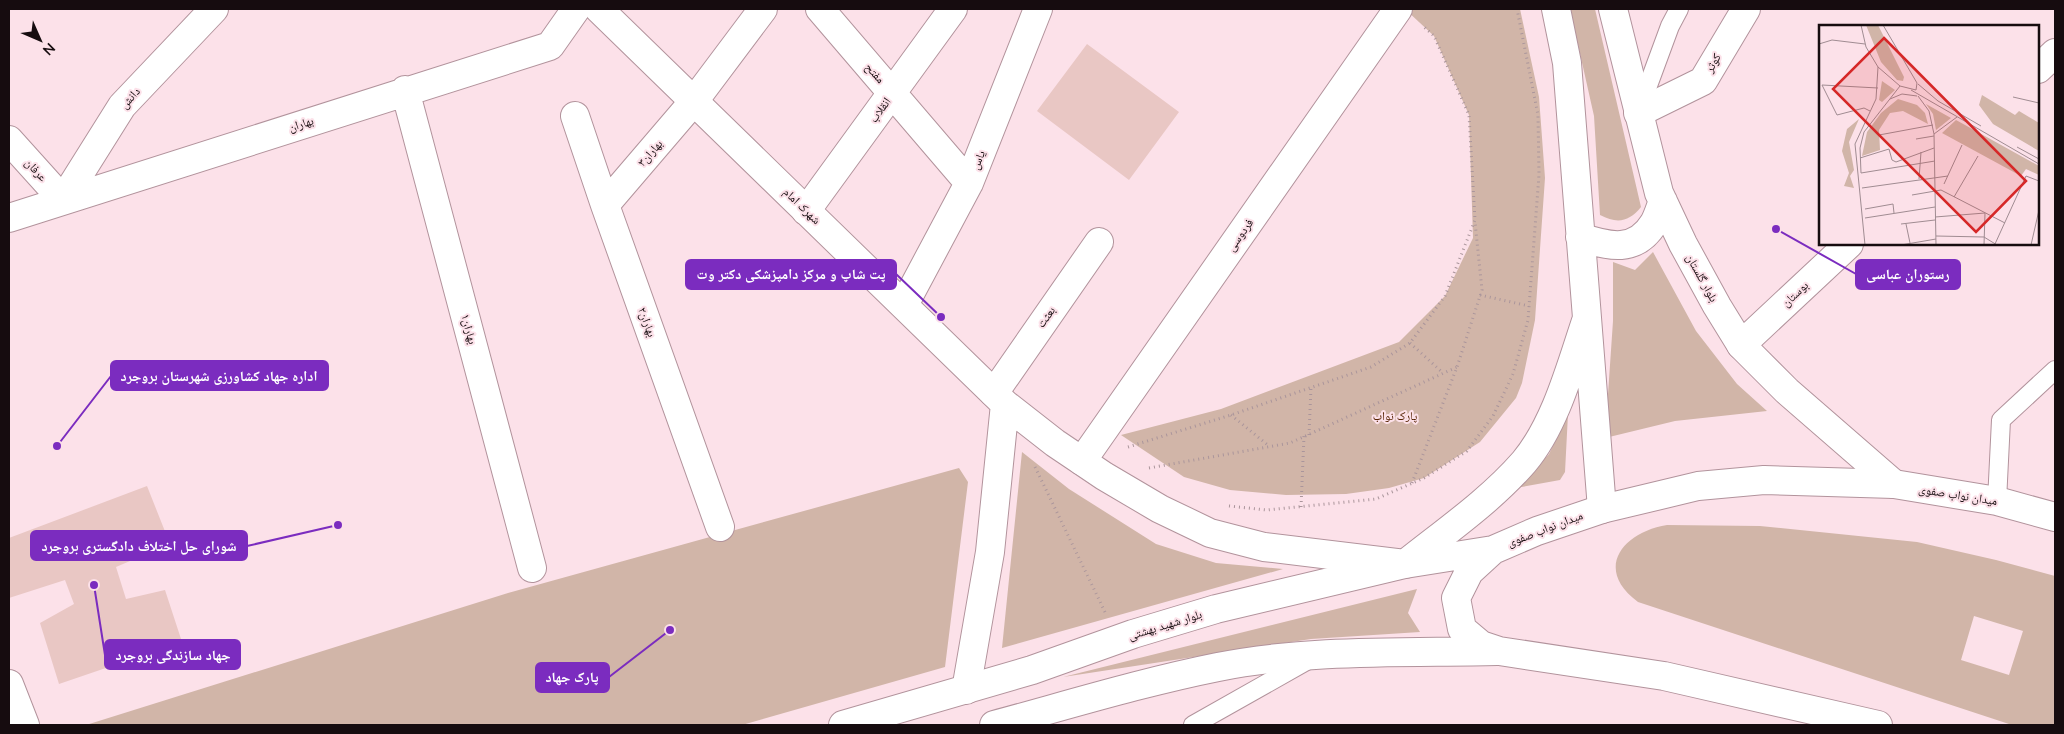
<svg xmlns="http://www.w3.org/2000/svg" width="2064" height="734" font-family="'Nunito Sans','Noto Naskh Arabic',sans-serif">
	<rect width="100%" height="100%" fill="#fce1e9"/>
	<path fill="#d1b5a8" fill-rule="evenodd" d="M1405,9H1520L1539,97L1545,178L1535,320L1522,383L1516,398L1480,442L1424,478L1389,488L1346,494L1286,495L1230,490L1184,477L1121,435L1221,409L1399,342L1445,296L1473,238L1469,115L1434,36Z
		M1570,9H1595L1641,207C1629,222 1617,224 1600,215L1594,116Z
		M1653,252L1696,331L1737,384L1767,411L1675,421L1605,438L1613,321V262L1635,270Z
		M1568,414L1565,472L1560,480L1516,488L1549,454Z
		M1022,452L1069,489L1156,544L1216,563L1283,569L1002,648Z
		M959,468L968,482L945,667L742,725H86L508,593Z
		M1667,525L1760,526L1917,542L1996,560L2055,576V725H2012L1638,602C1593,569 1623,532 1667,525ZM1974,616L2023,631L2009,675L1961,660Z
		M1417,589L1408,613L1420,632L1311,639L1063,677Z"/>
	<path fill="#e9c7c4" d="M1087,44L1179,112L1129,180L1037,111Z
		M147,486L170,544L116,567L126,599L165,590L182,642L59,684L40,623L74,604L65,580L9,598V538Z"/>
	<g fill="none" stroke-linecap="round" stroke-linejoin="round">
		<g stroke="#b2939c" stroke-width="20">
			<path id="lane" d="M1639,110L1670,26L1679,9
				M1997,501L2001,420L2055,370
				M1193,725L1310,659"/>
		</g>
		<g stroke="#b2939c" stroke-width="30">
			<path id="street" d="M820,9L969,183
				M2038,69L2055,53
				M405,90L532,568
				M1638,113L1703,81L1746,9
				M575,116L605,205L720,527
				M9,140L63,200L122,106L214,9
				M605,205L694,101L763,9
				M806,211L953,9
				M9,218L550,46L576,9
				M904,305L969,183L1038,9
				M1741,345L1849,244
				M994,393L1099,242
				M1082,461L1398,9
				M9,684L25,725"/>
		</g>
		<g stroke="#b2939c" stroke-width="30">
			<path id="secondary" d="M599,9L1005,404L1055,443L1104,476L1160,509L1210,533L1264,547L1405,564C1445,532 1490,501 1524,462C1556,424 1571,365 1587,318
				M1556,9L1567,63L1602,509
				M1613,9L1659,193L1683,244L1717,306L1741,345L1787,391L1894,484
				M1580,237C1609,247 1636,253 1654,223C1658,216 1660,208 1663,201
				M966,690L990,552L1005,404"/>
		</g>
		<g stroke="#b2939c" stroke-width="30">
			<path id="primary" d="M843,725L1032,670L1133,634L1216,609L1405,564L1493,550
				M994,725C1068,705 1143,682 1218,667C1308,649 1405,653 1497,651
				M1878,725L1664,676L1499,651L1481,645L1462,629L1456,598L1469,572L1493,550L1537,531L1602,509L1698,486L1764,480L1894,484L1997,501L2055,517"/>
		</g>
		<path stroke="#aa959b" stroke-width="3" stroke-dasharray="1 4" stroke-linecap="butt" d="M1480,295L1529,306
			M1410,343L1443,373
			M1231,415L1269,446
			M1309,435L1311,387
			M1128,447L1231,415L1371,367L1410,343L1445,296L1475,220L1469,115L1434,36L1423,26
			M1035,467L1106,614
			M1149,468L1290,443L1457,367
			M1412,483L1457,367L1482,290L1475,222
			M1229,506L1267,510L1376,499L1424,478L1467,451L1493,416L1513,374L1528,320L1539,175L1538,115L1517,9
			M1301,507L1304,436"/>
		<use href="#lane" stroke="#fff" stroke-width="18"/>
		<use href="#street" stroke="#fff" stroke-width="28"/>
		<use href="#secondary" stroke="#fff" stroke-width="28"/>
		<use href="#primary" stroke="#fff" stroke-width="28"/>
	</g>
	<g text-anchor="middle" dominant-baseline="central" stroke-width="4" stroke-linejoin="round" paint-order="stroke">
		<g font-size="12" fill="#160c0f" stroke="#fce1e9">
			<text transform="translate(1713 63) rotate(-60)">کوثر</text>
			<text transform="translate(875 73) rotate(49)">مفتح</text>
			<text transform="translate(130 98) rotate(-49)">دانش</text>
			<text transform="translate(880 110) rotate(-54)">انقلاب</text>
			<text transform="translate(301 124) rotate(-18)">بهاران</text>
			<text transform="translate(650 153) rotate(-49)">بهاران۳</text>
			<text transform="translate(978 160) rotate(-68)">یاس</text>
			<text transform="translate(36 170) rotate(48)">عرفان</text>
			<text transform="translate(802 206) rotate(44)">شهرک امام</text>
			<text transform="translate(1240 235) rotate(-55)">فردوسی</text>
			<text transform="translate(1702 278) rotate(61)">بلوار گلستان</text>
			<text transform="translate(1795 294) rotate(-43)">بوستان</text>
			<text transform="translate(1046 317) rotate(-55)">بعثت</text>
			<text transform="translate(647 322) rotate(70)">بهاران۲</text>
			<text transform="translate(469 329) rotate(75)">بهاران۱</text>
			<text transform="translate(1958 495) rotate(9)">میدان نواب صفوی</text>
			<text transform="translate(1545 529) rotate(-21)">میدان نواب صفوی</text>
			<text transform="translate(1165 625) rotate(-17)">بلوار شهید بهشتی</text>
		</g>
		<g font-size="12" fill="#542000" stroke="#fce1e9">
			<text x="1395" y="416">پارک نواب</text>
		</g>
	</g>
	<g transform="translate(1819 25)">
		<rect width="220" height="220" fill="#fce1e9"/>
		<path d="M47,0H59L85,52L84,56L78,55L62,37ZM63,56L76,65L63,77L60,75ZM163,70L196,90L200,86L220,98V126L174,99L160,80ZM79,74L98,80L106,88L109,99L84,86L71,88L60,105L61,125L43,131L48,107L62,88ZM107,79L132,93L117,105L114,89ZM40,94L30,117L35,145L31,151L35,163L25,161L30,148L23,126L28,104ZM137,95L220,141V150L207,144L202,151L123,108Z" fill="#d1b5a8"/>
		<path fill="none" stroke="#a08c92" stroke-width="1" d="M42,0L47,22L59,42L81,61L97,65L98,58L64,0M0,19L13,15L46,19M99,59L119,76L162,101M92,65L220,139M99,71L110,86L115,109L117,220M194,72L220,78M71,74L83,69L98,71M51,86L45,83L18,90L3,60L59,63M115,109L138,92M60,110L114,100M97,114L115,111M198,122L220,134M41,133L70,124L73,135L77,137L115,123M42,148L116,136M42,148L41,123L45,107L81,61M100,154L102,127M125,159L143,120M43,163L129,151M93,170L122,165L186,198M135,172L159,131M46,184L74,179L75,188M116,192L166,188L165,220M46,193L116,182M82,199L116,195M87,199L91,218M117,211L165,212L178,220M176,219L207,151L220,156M46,220L36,119L57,74L59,42M82,220L117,214M212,220L220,185"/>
		<path fill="#d62828" fill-opacity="0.15" stroke="#d62828" stroke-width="2.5" d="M65,13L207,156L157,207L14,64Z"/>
		<rect width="220" height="220" fill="none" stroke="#160c0f" stroke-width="2.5"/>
	</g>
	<path fill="none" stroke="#7b2cbf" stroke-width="2" d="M941 317L896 274M1776 229L1856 274M57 446L111 376M338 525L247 546M94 585L105 655M670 630L609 677"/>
	<g fill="#7b2cbf" stroke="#fce1e9" stroke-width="2">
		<circle cx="941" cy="317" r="5"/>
		<circle cx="1776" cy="229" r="5"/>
		<circle cx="57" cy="446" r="5"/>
		<circle cx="338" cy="525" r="5"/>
		<circle cx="94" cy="585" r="5"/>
		<circle cx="670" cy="630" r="5"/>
	</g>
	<g fill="#7b2cbf" stroke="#7b2cbf" stroke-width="2">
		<rect x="686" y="260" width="210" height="29" rx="5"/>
		<rect x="1856" y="260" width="104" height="29" rx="5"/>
		<rect x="111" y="361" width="217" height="29" rx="5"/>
		<rect x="31" y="531" width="216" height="29" rx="5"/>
		<rect x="105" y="640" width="135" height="29" rx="5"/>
		<rect x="536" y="663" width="73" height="29" rx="5"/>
	</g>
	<g font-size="14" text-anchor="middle" font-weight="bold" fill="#fff">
		<text x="791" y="279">پت شاپ و مرکز دامپزشکی دکتر وت</text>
		<text x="1908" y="279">رستوران عباسی</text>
		<text x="219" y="381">اداره جهاد کشاورزی شهرستان بروجرد</text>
		<text x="139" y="551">شورای حل اختلاف دادگستری بروجرد</text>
		<text x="173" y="660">جهاد سازندگی بروجرد</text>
		<text x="572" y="682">پارک جهاد</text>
	</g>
	<rect width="2064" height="734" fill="none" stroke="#160c0f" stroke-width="20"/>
	<g transform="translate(40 40) rotate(135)" stroke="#fce1e9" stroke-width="4" paint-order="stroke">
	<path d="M0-4L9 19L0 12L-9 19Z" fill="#160c0f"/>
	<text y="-8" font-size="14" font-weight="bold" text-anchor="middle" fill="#160c0f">N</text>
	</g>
</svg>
